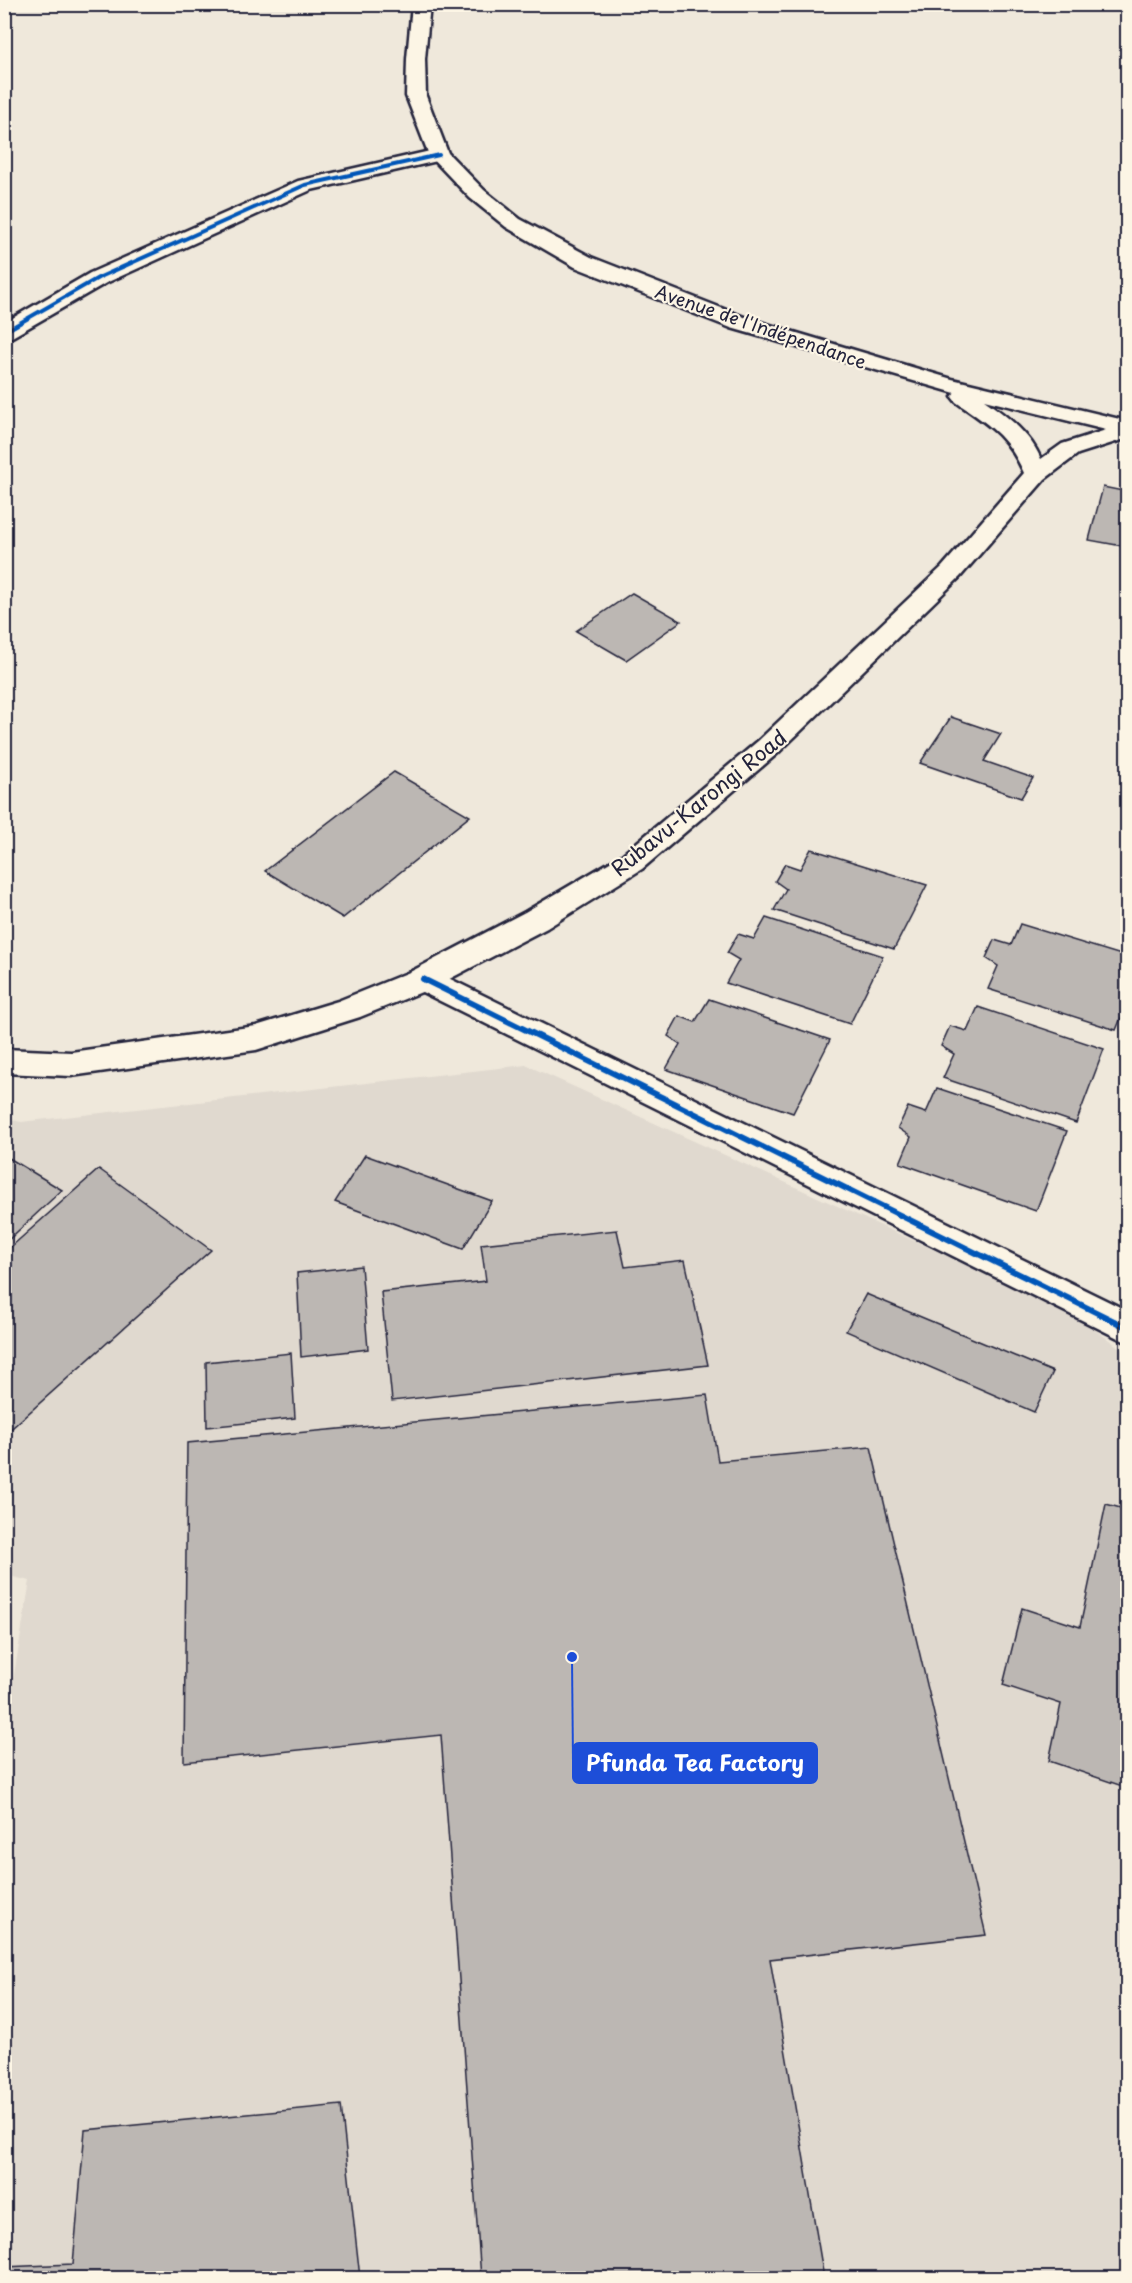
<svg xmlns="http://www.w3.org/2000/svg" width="1132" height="2283" font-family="'Playpen Sans',sans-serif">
	<rect width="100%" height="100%" fill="#efe8db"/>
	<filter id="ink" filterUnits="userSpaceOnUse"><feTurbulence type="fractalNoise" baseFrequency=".0167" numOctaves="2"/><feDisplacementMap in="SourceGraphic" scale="12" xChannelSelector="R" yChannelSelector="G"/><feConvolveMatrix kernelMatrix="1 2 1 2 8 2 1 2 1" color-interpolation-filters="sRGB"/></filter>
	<g filter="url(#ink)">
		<path fill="#e0d9cf" d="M526,1065L1069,1311L1127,1353V2278H5L4,1733L30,1581L5,1575V1118L21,1122Z"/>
		<path fill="#bcb7b3" stroke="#22223b" stroke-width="1.5" d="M1103,487L1128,492V547L1089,540Z
			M632,593L681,621L626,660L576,631Z
			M951,717L1001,734L984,761L1033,778L1021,798L920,763Z
			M394,772L470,816L343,918L265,871Z
			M811,849L927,885L894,949L774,910L786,889L775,881L785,864L800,869Z
			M766,918L883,956L850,1024L726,983L739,960L727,953L738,934L754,939Z
			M1020,924L1128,957V1001L1116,1030L988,989L998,966L986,958L994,940L1011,945Z
			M709,999L830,1040L793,1113L666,1069L680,1044L668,1036L679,1016L695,1022Z
			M978,1007L1104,1049L1076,1123L943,1078L954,1054L941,1046L950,1026L967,1031Z
			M937,1088L1067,1131L1036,1211L900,1163L911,1137L898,1128L908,1107L926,1113Z
			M4,1155L62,1190L4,1244Z
			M365,1155L492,1201L463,1249L335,1202Z
			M99,1169L211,1250L4,1435V1253Z
			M617,1230L625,1267L685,1260L708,1365L392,1401L381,1292L486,1281L481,1244Z
			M361,1266L368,1349L301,1357L297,1273Z
			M866,1294L1053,1372L1034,1412L846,1331Z
			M291,1353L295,1418L207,1427L206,1362Z
			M707,1395L718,1461L871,1447L986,1935L770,1959L824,2278H481L441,1735L184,1762L187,1443Z
			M1106,1504L1128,1510V1788L1049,1761L1061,1704L1003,1685L1022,1608L1080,1627Z
			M341,2105L360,2278H4V2267L73,2264L85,2130Z"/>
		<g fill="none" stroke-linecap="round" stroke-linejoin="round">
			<g stroke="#22223b" stroke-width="5">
				<path id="street" d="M439,149L446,151L449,155L446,159L311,190L106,283L12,337L4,339V323L90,273L298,181Z
					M423,968L434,971L1128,1311V1343L412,987L408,979L412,971Z"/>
			</g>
			<g stroke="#22223b" stroke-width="5">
				<path id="highway" d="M412,4H430L425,59L426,96L448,153L484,190L520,219L591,257L747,318L952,379L1128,421V438L1078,454L1045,479L960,577L778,753L642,869L547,928L434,987L360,1017L256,1050L71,1076L4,1073V1049L71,1052L256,1026L338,1001L412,971L525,912L622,855L758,741L942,567L1024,473C1007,435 989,425 956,402L952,397L955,393L731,328L575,267L506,227L470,198L429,155L406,96L407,59ZM984,400L1106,430L1062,444L1041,459C1030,433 1007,416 984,400Z"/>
			</g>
			<use href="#street" fill="#fcf5e5" fill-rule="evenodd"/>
			<use href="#highway" fill="#fcf5e5" fill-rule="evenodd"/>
			<g stroke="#fcf5e5" stroke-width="6">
				<path id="cycleway-far1" d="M4,332L98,278L305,185L439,155"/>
			</g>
			<g stroke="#fcf5e5" stroke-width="10">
				<path id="cycleway" d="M423,979L1128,1328"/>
			</g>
			<use href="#cycleway-far1" stroke="#0057b8" stroke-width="4"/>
			<use href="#cycleway" stroke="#0057b8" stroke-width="6"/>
		</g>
	</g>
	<g text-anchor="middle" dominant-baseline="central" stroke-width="4.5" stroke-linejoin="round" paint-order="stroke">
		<g font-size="18" fill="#22223b" stroke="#fcf5e5">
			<text transform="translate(761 326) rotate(19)">Avenue de l'Indépendance</text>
		</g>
		<g font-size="21" fill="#22223b" stroke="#fcf5e5">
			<text transform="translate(698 802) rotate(-39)">Rubavu-Karongi Road</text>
		</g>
	</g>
	<path fill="none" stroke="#1d4ed8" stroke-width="2" d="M572 1657L573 1763"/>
	<circle fill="#1d4ed8" stroke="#fcf5e5" stroke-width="2" cx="572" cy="1657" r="6"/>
	<rect fill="#1d4ed8" stroke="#1d4ed8" stroke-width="2" x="573" y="1743" width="244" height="40" rx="6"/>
	<g font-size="22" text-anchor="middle" font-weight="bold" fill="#fff">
		<text x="695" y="1771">Pfunda Tea Factory</text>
	</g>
	<rect width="1132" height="2283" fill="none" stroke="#fcf5e5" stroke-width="24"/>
	<rect x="12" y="12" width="1108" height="2259" fill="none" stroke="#22223b" stroke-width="2" filter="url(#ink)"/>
</svg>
